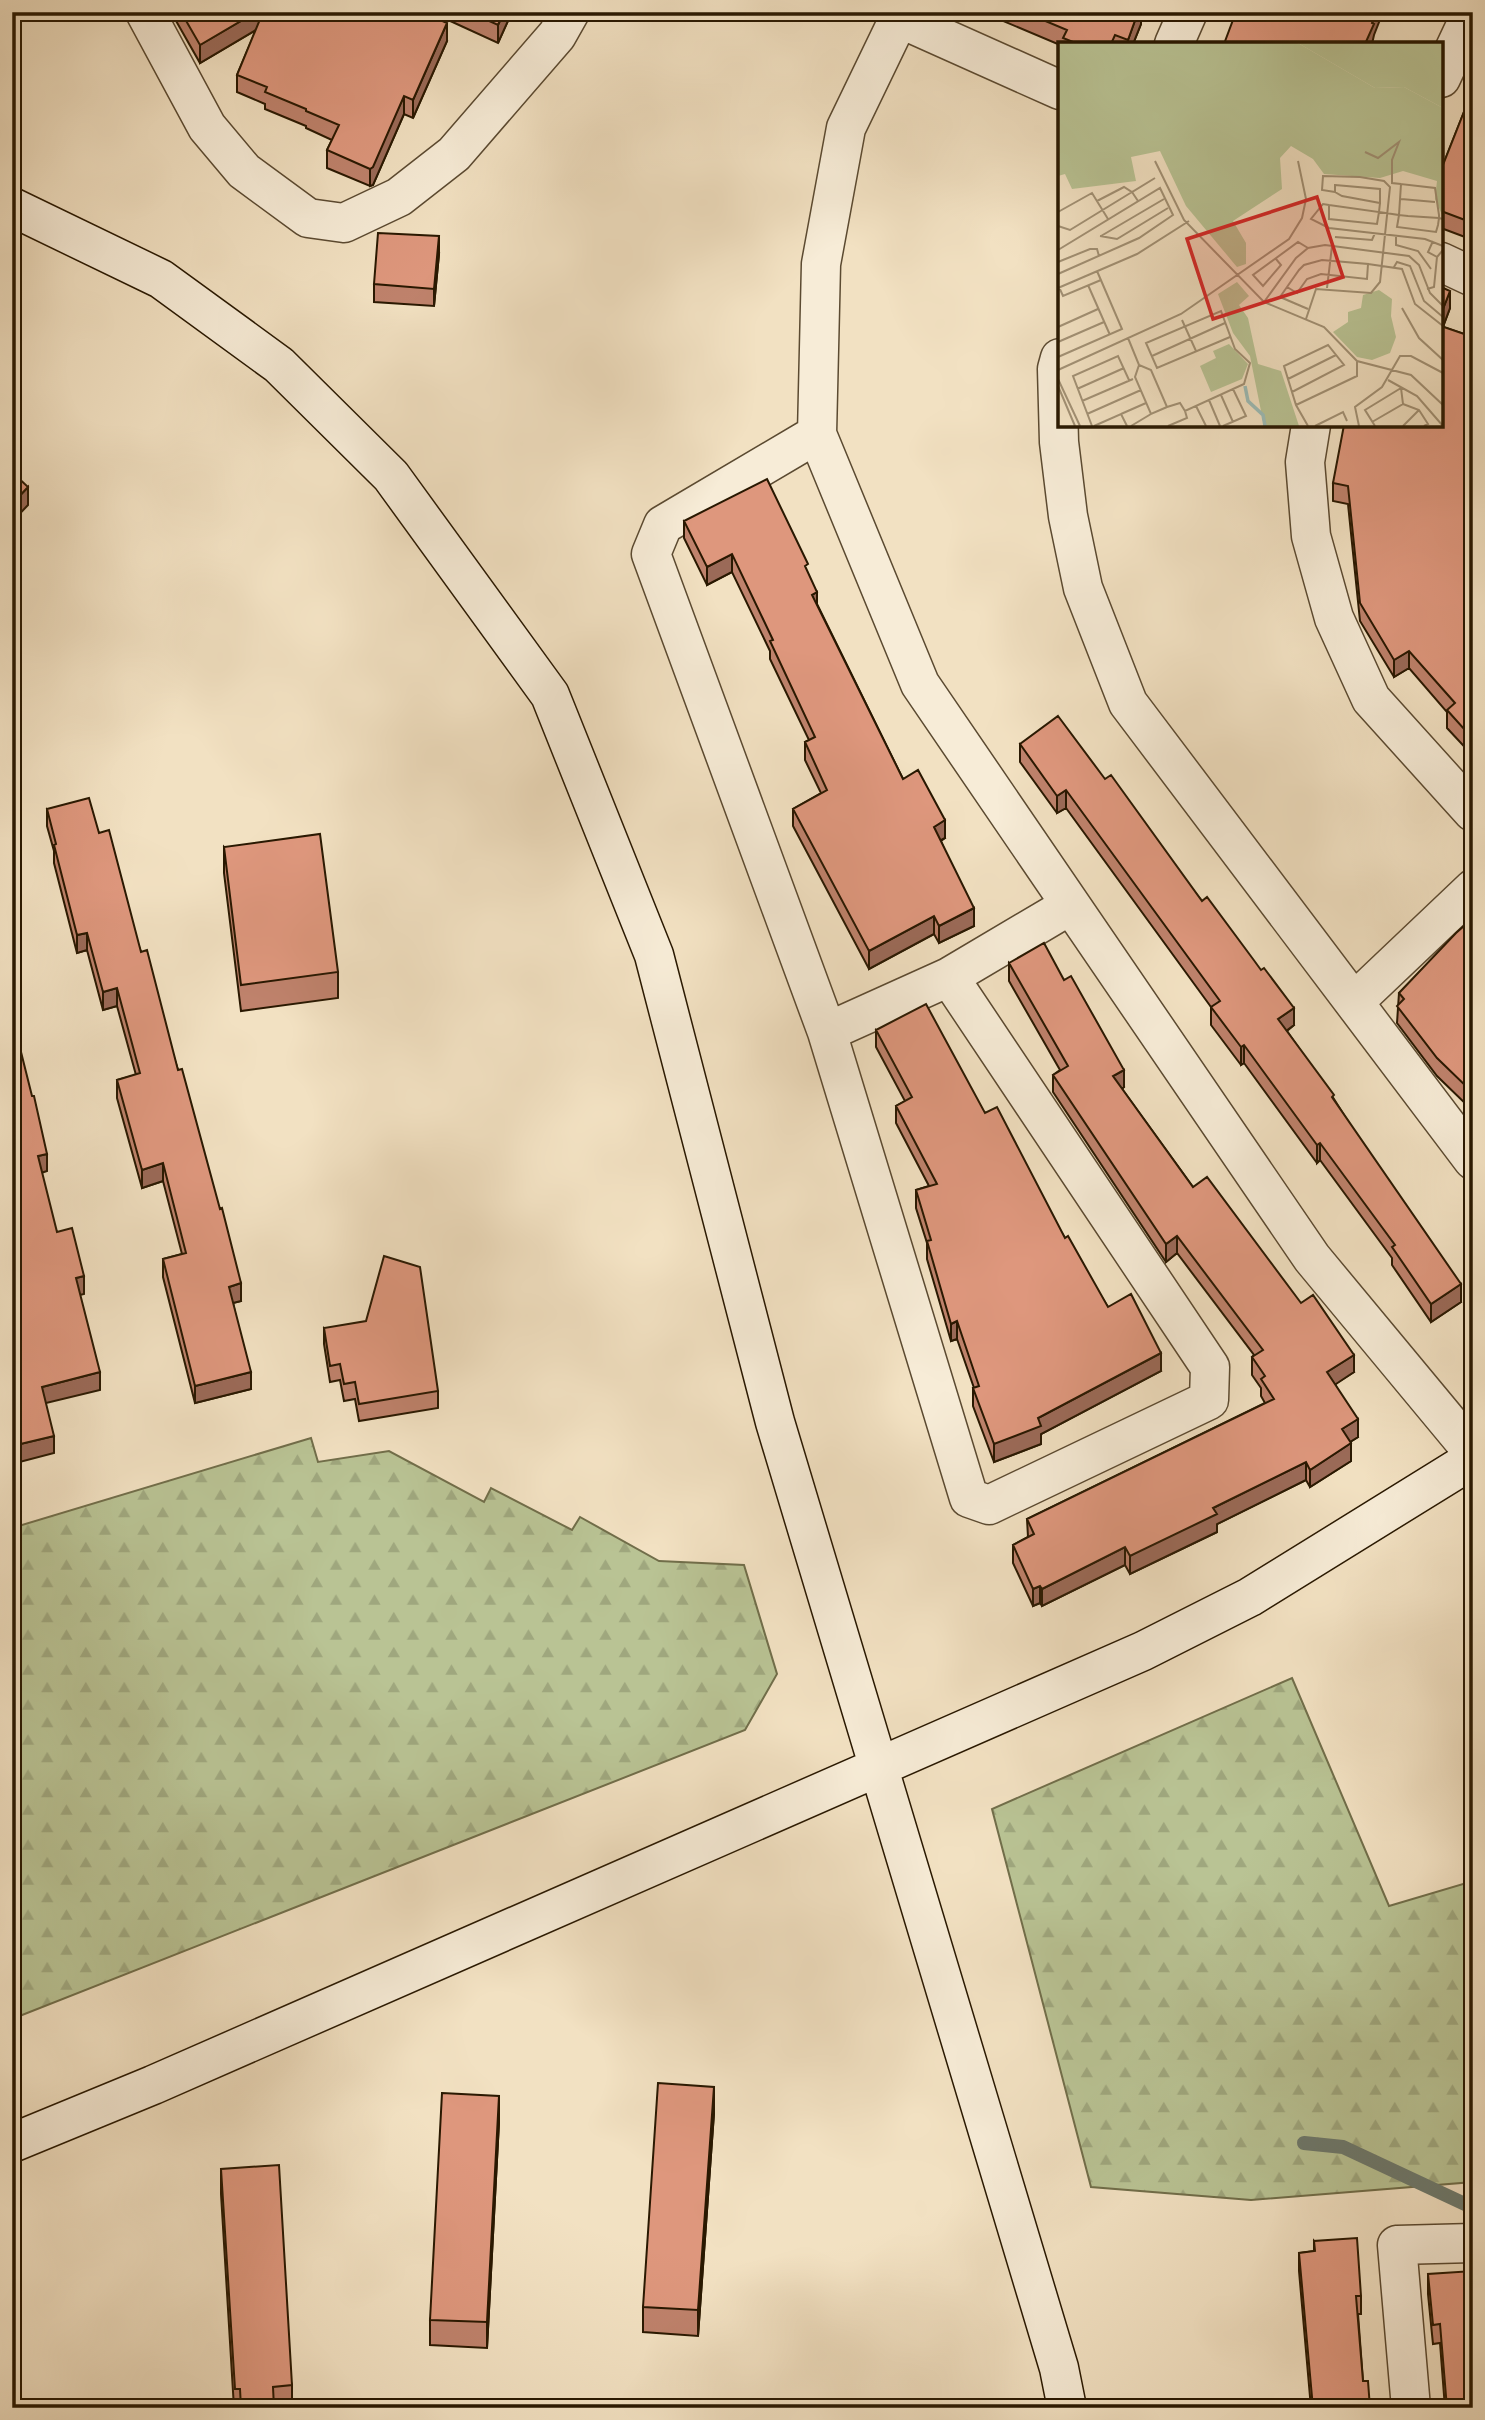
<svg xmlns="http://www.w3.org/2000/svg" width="1485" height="2420" font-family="'IM FELL DW Pica',serif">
	<defs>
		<pattern id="forest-firs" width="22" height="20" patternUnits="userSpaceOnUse" patternTransform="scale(1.75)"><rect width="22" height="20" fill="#b9c394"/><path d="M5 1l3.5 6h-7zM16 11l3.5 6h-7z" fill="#9fa77e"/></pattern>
	</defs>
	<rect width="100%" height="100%" fill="#f2e1c2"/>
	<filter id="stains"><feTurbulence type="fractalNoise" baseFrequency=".00286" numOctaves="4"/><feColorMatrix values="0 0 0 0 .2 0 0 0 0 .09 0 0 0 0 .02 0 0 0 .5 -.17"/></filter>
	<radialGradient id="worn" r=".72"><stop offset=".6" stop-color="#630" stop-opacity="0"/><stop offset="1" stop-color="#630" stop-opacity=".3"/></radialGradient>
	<path fill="url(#forest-firs)" stroke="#716e4a" stroke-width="2" d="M311,1438L318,1462L389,1451L484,1502L491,1488L572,1530L580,1517L659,1561L744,1565L777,1674L745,1730L12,2019V1528Z
		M1292,1678L1389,1906L1473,1881V2182L1251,2200L1091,2187L992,1809Z"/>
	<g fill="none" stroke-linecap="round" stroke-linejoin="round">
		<path stroke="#6e7a6e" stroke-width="14" d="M1304,2143L1343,2147L1467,2205H1473"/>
		<g stroke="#5b4a31" stroke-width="41">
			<path id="street" d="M145,12L207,127L244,171L308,218L344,223L399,197L454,154L557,35L570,12
				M902,12L846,128L821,264L817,434L920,684L1312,1258L1473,1452
				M899,18L1060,90
				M1174,44L1188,12
				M1441,78L1472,12
				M1441,262L1473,277
				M1060,358L1057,369L1059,442L1068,516L1083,588L1128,703L1473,1160
				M1311,425L1305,462L1311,536L1334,618L1371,699L1473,812
				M817,434L663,525L651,554L827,1032L969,1498L989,1505L1209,1400L1210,1367L949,977L827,1032
				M949,977L1069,906
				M1354,1002L1473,889
				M1411,2408L1397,2245L1473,2243"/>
		</g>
		<g stroke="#291801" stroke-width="41">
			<path id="secondary" d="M12,207L161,279L279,365L391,476L550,695L654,955L775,1422L1059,2368L1067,2408
				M12,2143L153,2085L1143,1651L1250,1597L1473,1459"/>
		</g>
		<use href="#street" stroke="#f7ecd7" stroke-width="38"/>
		<use href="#secondary" stroke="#f7ecd7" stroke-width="38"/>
	</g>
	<path fill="#bf826c" stroke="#291801" stroke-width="2" d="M171,12H386L447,41L413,118L404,114L373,185L370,186L327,168V150L332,140L306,128V126L265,109V104L237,92V75L256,30L200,63Z
		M435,12H512L498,43L435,14Z
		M982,12H1141V24L1133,44H1060V45Z
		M1473,89V240L1441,228V170Z
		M439,254L434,306L374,302V284Z
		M1441,287L1450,308L1443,327L1473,337V756L1447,728V712L1409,668L1394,677L1360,621L1348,504L1333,501V483Z
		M684,521L808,574L817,604L903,779L945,838L941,841L974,926L939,943L934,934L869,969L793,826V809L821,793L805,760V742L809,740L770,659V651L732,572L707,585L684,538Z
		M1020,744L1105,779L1202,901L1294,1025L1287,1031L1334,1099L1461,1302L1431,1322L1392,1265V1258L1320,1160L1317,1163L1244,1063L1241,1065L1211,1025V1007L1066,808L1057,813L1020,762Z
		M47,809L99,833L141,952L178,1070L241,1301L233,1303L251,1389L195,1403L163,1277V1259L182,1254L163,1181L142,1188L117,1098V1080L136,1075L117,1006L103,1010L87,950L77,953L54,863V851L47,826Z
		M224,847L338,972V998L241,1011L224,873Z
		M1473,918V1111L1437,1076L1397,1023L1399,993Z
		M1009,963L1124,1087L1122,1089L1193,1187L1354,1372L1335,1384L1358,1437L1350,1442L1351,1461L1310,1487L1306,1480L1217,1524V1532L1130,1574L1125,1565L1042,1606L1040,1603L1033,1606L1013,1563V1545L1028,1537L1027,1519L1265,1403L1261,1396V1388L1252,1375V1357L1254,1355L1177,1253L1166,1262L1053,1092V1075L1060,1070L1009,981Z
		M876,1030L985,1113L1065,1238L1108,1307L1161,1371L1041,1434V1444L994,1462L973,1406V1388H974L957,1339L951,1341L927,1259V1243L916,1208V1190L929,1186L896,1123V1106L905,1101L876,1047Z
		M324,1328L438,1391V1408L359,1421L355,1399L344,1401L340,1380L330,1382L324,1344Z
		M714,2113L698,2336L643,2332V2307Z
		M499,2122L487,2348L430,2345V2320Z
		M221,2169L292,2385V2408H234L221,2194Z
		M1314,2241L1361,2296V2314H1358L1363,2381L1370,2408H1311L1299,2271V2253L1314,2251Z
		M1428,2274L1473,2408H1445L1440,2343L1433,2344L1428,2294Z"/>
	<path fill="#9b6a58" stroke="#291801" stroke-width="2" d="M256,12H266V24L200,63V45Z
		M504,12H512L498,43V25Z
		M1138,12H1141V24L1133,44H1128V40Z
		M1376,12H1383L1374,35L1372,44H1365Z
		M447,23V41L413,118V100Z
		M404,96V114L373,185L370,186V169Z
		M439,236V254L434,306V289Z
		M1450,291V308L1441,332V314Z
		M28,487V505L12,522V504Z
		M732,554V572L707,585V567Z
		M817,592V610L812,595Z
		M1409,651V668L1394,677V660Z
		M1066,790V808L1057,813V796Z
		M945,820V838L934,844V827Z
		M974,908V926L939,943V926Z
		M934,916V934L869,969V951Z
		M87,933V950L77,953V935Z
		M117,988V1006L103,1010V992Z
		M1294,1008V1025L1278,1037V1019Z
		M1244,1045V1063L1241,1065V1047Z
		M1124,1070V1087L1113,1094V1076Z
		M1320,1143V1160L1317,1163V1145Z
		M47,1154V1171L38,1174V1156Z
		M163,1163V1181L142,1188V1170Z
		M1177,1236V1253L1166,1262V1244Z
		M84,1276V1294L76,1296V1278Z
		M241,1283V1301L229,1304V1287Z
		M1461,1284V1302L1431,1322V1304Z
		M957,1321V1339L951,1341V1324Z
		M1161,1353V1371L1041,1434V1444L994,1462V1444L1038,1418Z
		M1354,1355V1372L1327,1390V1372Z
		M100,1372V1390L42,1404V1387Z
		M251,1372V1389L195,1403V1386Z
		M1358,1419V1437L1342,1447V1429Z
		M54,1436V1453L12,1464V1446Z
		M1351,1443V1461L1310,1487V1470Z
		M1306,1462V1480L1217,1524V1532L1130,1574V1556L1213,1508Z
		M1125,1547V1565L1042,1606V1589Z
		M1040,1586V1603L1033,1606V1589Z
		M714,2087V2113L698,2336V2310Z
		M499,2096V2122L487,2348V2322Z"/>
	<path fill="#de977d" stroke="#291801" stroke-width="2" d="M181,12H256L200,45Z
		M263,12H386L405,20L409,12H422L447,23L413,100L404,96L373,167L370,169L327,150L339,125L306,111V109L265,92L267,87L237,75Z
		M469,12H504L498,25Z
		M1024,12H1138L1128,40L1115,35L1111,44H1078L1063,38L1067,30Z
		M1236,12H1376L1372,23L1374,24L1365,44H1224Z
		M1473,89V223L1441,211V170Z
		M378,233L439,236L434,289L374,284Z
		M1441,287L1450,291L1441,314Z
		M1441,326L1473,337V739L1447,710L1455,703L1409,651L1394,660L1360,603L1348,486L1333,483L1344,425H1441Z
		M12,472L28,487L12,504Z
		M767,479L808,564L805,566L817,592L812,595L903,779L918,770L945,820L934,827L974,908L939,926L934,916L869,951L793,809L827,790L805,742L815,737L770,641L773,640L732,554L707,567L684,521Z
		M1058,716L1105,779L1111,775L1202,901L1207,897L1253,959L1261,970L1264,968L1294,1008L1278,1019L1334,1095L1332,1097L1461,1284L1431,1304L1392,1247L1395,1245L1320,1143L1317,1145L1244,1045L1241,1047L1211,1007L1220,1001L1066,790L1057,796L1020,744Z
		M89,798L99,833L109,830L141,952L147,950L178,1070L182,1069L220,1209L222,1208L241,1283L229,1287L251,1372L195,1386L163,1259L186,1253L163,1163L142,1170L117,1080L140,1073L117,988L103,992L87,933L77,935L54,845L56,844L47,809Z
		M320,834L338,972L241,985L224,847Z
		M1473,918V1093L1437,1058L1397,1006L1404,999L1399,993L1456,933Z
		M1044,943L1064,980L1071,976L1124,1070L1113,1076L1193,1187L1207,1177L1301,1303L1313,1295L1354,1355L1327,1372L1358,1419L1342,1429L1351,1443L1310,1470L1306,1462L1213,1508L1217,1514L1130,1556L1125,1547L1042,1589L1040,1586L1033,1589L1013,1545L1034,1534L1027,1519L1274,1399L1261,1379L1265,1376L1252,1357L1263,1350L1177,1236L1166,1244L1053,1075L1068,1066L1009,963Z
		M926,1004L985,1113L997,1107L1065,1238L1068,1236L1108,1307L1131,1294L1161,1353L1038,1418L1041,1426L994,1444L973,1388L979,1386L957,1321L951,1324L927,1241L931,1240L916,1190L937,1184L896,1106L912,1097L876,1030Z
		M12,1025L18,1048H20L32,1096H34L47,1154L38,1156L57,1232L72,1228L84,1276L76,1278L100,1372L42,1387L54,1436L12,1446Z
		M384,1256L420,1267L438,1391L359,1404L355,1382L344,1384L340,1364L330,1366L324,1328L366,1321Z
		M658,2083L714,2087L698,2310L643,2307Z
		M442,2093L499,2096L487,2322L430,2320Z
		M279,2165L292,2385L273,2387L274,2408H241L240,2389H235L221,2169Z
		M1357,2238L1361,2296H1356L1363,2381H1368L1370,2408H1313L1299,2253L1315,2251L1314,2241Z
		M1473,2271V2408H1447L1440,2324L1433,2325L1428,2274Z"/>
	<g transform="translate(1058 42)">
		<rect width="385" height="385" fill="#f2e1c2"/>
		<path d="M240,1H385V66L346,45L317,46ZM321,248L334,257L333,274L338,295L332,311L314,318L299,315L275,290L290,280V270L303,266L305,253ZM171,302L190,322L184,337L153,350L142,324L158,316L155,309Z" fill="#b9c394"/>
		<path d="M0,1H240L317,46L346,45L385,66V175L377,157L379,139L345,129L322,136L266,132L255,117L233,104L222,116L224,147L175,179L188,201V222L179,225L128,164L102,109L73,115L78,139L14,147L7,132L0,134ZM179,240L191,254L181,263L190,276L200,322L223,329L241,384H206L192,314L175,291L160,252Z" fill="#b9c394"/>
		<path fill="none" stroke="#9cbcb7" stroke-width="3.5" d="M187,344L190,359L205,373L207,384"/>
		<path fill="none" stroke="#a29175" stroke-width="2" d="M307,110L320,116L341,100L334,118V141L343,142M97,119L126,178L206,260L266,285L299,319L353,333L385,363M277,143L322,147V161L284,154L277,150ZM343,157L377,160M39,159L66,145L74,150L97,136M322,161L321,170L341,173L343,142L377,146L381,173V176L380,183L378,190L339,185L341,173L350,174L381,176L385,177M271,163V177L319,182L321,170L271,163L265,162L253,177L271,186L367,197L385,204M0,170L34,151L50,177M0,184L12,188L74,150L80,159M42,194L59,197L110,166M43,194L106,157M277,195L314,198L317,191M338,195V203L360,209L373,227M375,199L370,210L379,215M0,208L102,146L115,173L81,196L0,232M218,217L223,223L205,244L195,233L240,200L250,206M0,220L32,207H39L41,214M310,222L344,227L357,262L385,284M336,225L339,220L352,224L366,259L385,275M30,243L52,293M1,245L5,254L43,238M229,245L239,251L249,237L263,232L309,237L310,222L264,218L246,223L241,228L229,245L222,255L250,267M0,246L79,212L131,179M269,246L274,204M369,247L376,245L379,215L385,208M206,260L238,216L250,206L267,203L351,214L361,223L372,251L385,264M344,266L361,296L385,318M248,277L258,247L313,251L322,240L332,145L326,139L302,135L265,134L264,148L277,150M124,278L138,309M0,285L40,267M70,296L81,323L93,328L109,365L122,361L127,369L186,342L192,321L177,307L163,269L88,301L99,326L172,295M0,300L46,280M94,314L167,281M0,315L64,287L39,229M81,323L77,335L93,372L109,365M0,328L123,272L231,197L244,176L248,157L240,119M0,337L22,384M230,337L278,313M330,338L359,354L385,384M0,344L17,384M19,347L66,326M234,350L286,323L270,303L226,324L238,363L250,384M163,353L175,380M151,358L162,384M24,359L75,337M345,362L361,368L370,382L366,384M238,363L299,334V319M138,364L148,384M29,372L83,348M63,372L88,361M314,380L345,362L343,346M34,384L15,334L60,314L71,338M36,384L63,372L69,384M73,384L93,372M110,384L129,376L127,369M165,384L188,374L175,347M257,384L285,370L289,379M301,384L297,365L324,345L342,314H353L385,331M317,384L307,368L343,346M345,384L361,368"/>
		<path fill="#d62828" fill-opacity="0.15" stroke="#d62828" stroke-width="3.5" d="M259,155L285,235L155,277L129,197Z"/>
		<rect width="385" height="385" fill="none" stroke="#291801" stroke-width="3.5"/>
	</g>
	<rect width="1485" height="2420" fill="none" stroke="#f2e1c2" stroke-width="42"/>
	<rect x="14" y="14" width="1457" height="2392" fill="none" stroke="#291801" stroke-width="3.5"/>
	<rect x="21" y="21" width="1443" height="2378" fill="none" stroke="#291801" stroke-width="2"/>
	<rect width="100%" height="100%" filter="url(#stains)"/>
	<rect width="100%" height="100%" fill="url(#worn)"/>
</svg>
